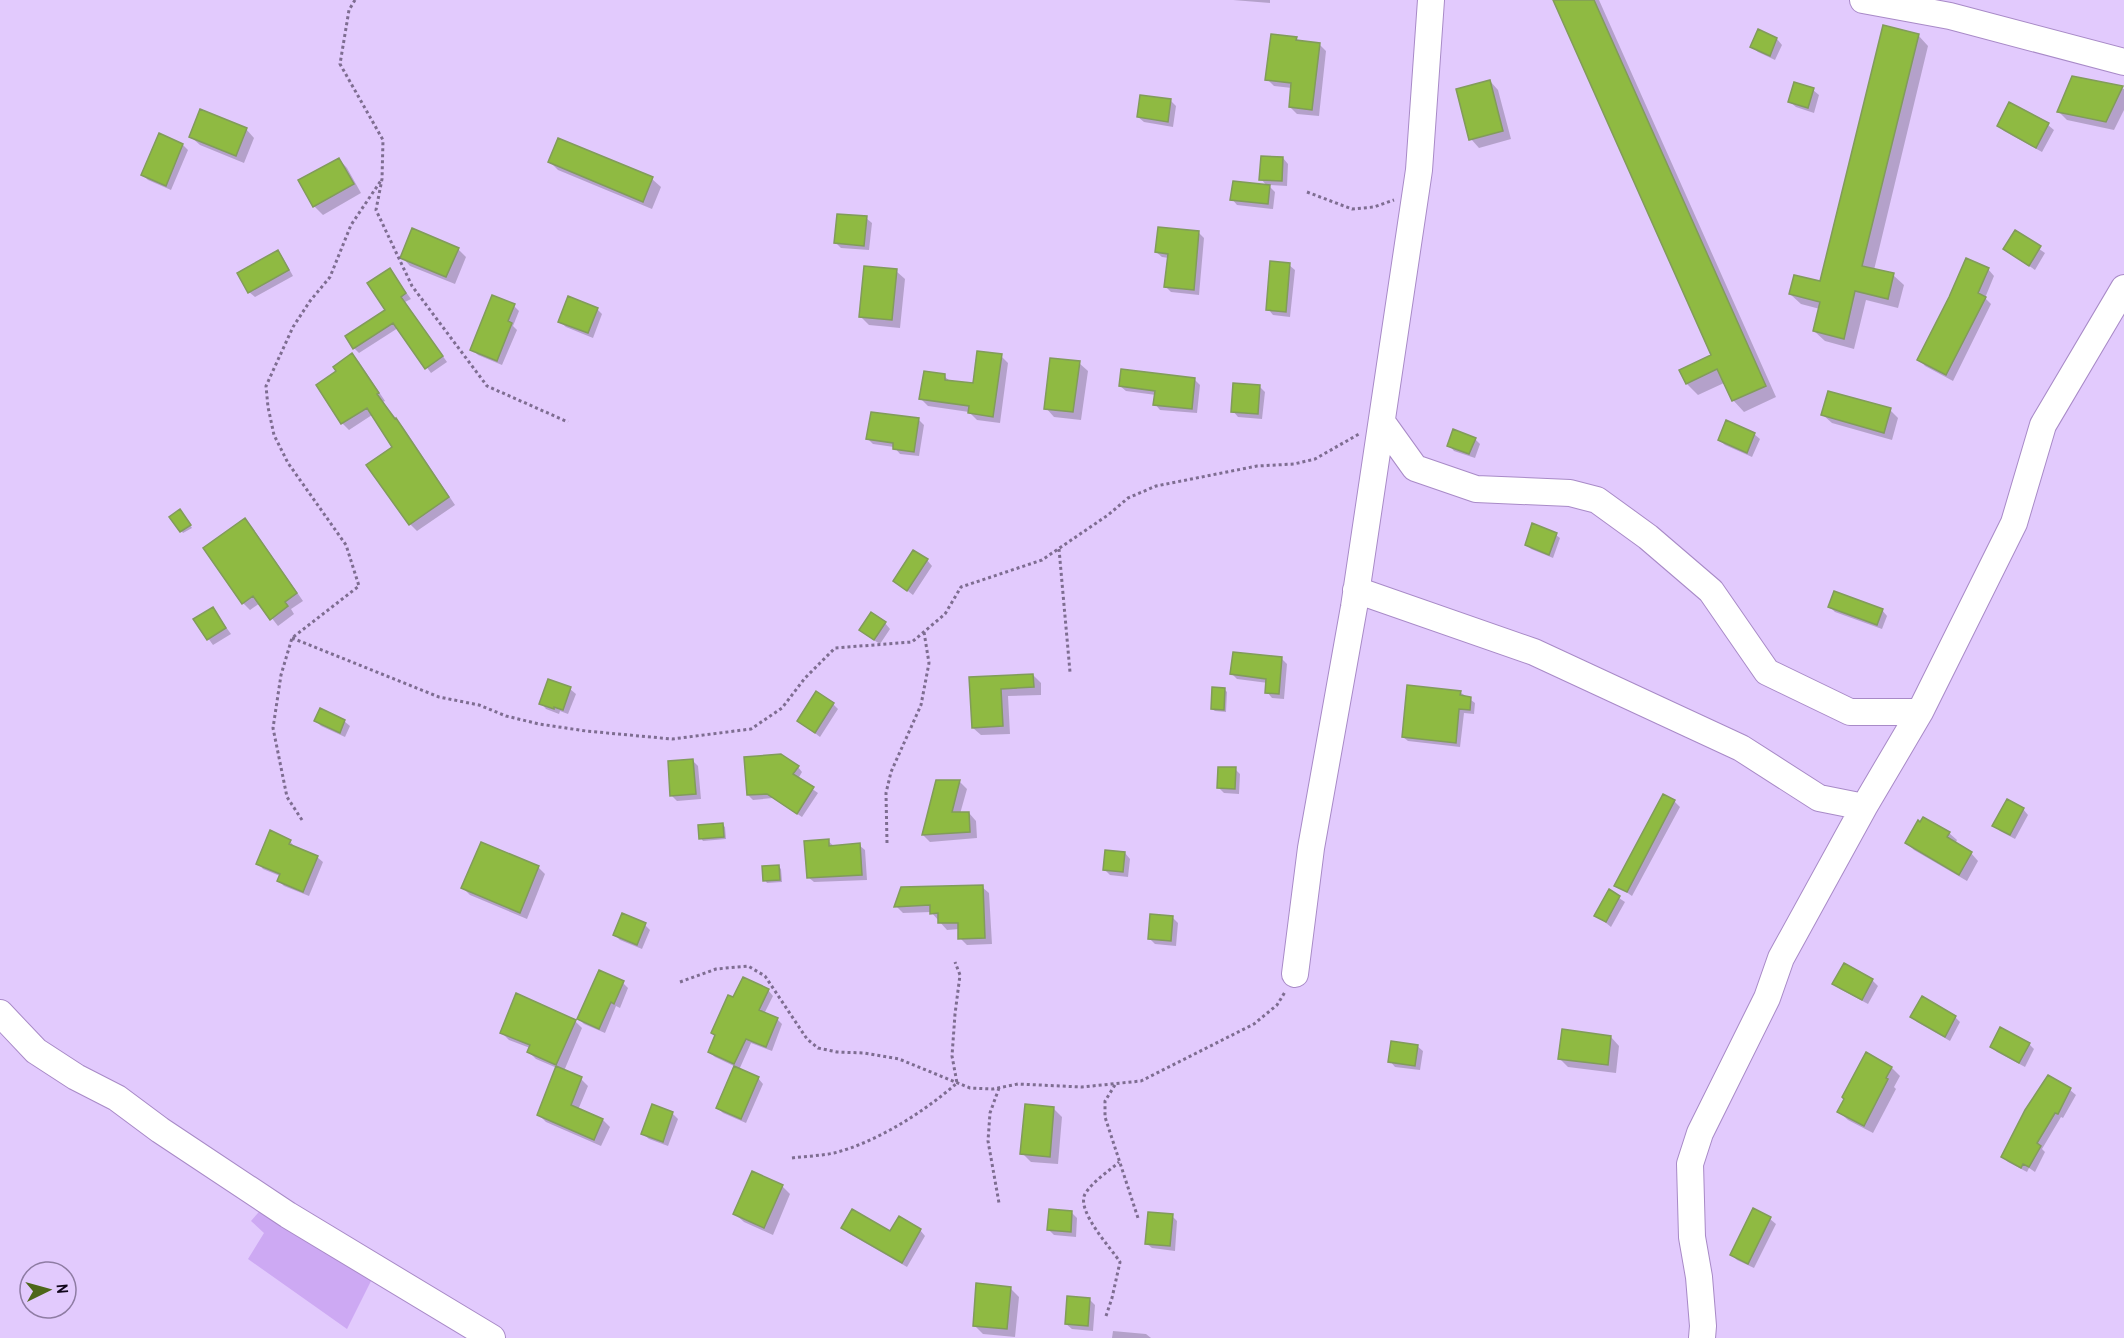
<svg xmlns="http://www.w3.org/2000/svg" width="2124" height="1338" font-family="'Archivo Narrow',sans-serif">
	<rect width="100%" height="100%" fill="#e2cafd"/>
	<path fill="#cda9f3" d="M264,1206L374,1275L347,1329L248,1259L264,1233L251,1221Z"/>
	<path fill="#0003" d="M1233,0H1270V3Z
		M1555,0H1599L1776,397L1744,412L1733,400L1724,383L1698,395L1687,384L1681,371L1713,356Z
		M1759,31L1777,39L1782,45L1775,60L1758,52L1752,47Z
		M1918,35L1928,46L1874,270L1893,275L1904,285L1898,308L1866,300L1854,349L1825,341L1814,331L1820,309L1801,304L1790,294L1821,283Z
		M1296,38L1300,42L1319,44L1326,51L1319,116L1297,114L1290,107L1292,88L1274,86L1267,79Z
		M2073,78L2124,89V110L2114,130L2067,120L2058,111Z
		M1490,81L1498,90L1511,139L1479,148L1471,139Z
		M1813,90L1819,95L1814,113L1796,107L1790,102Z
		M1171,101L1176,106L1173,127L1144,122L1138,117Z
		M2010,104L2048,125L2054,130L2042,152L2004,131L1999,126Z
		M246,129L254,138L244,163L200,145L191,137Z
		M183,145L188,150L171,190L148,180L143,175Z
		M1283,158L1288,164L1287,186L1268,185L1275,192L1273,209L1237,205L1232,199L1268,187L1261,179Z
		M339,159L347,168L361,193L323,215L314,206Z
		M550,162L652,179L661,187L652,209L558,170Z
		M866,218L872,223L869,250L841,248L836,243Z
		M2015,232L2045,253L2035,270L2005,249Z
		M1199,233L1204,238L1199,295L1171,292L1166,287L1169,258L1162,257L1156,252Z
		M458,249L466,257L455,284L410,266L402,257Z
		M278,252L283,258L293,276L255,297L249,292Z
		M1289,265L1295,270L1290,317L1273,315L1268,309Z
		M1988,269L1994,276L1985,298L1991,304L1953,381L1925,366L1919,359L1951,298Z
		M390,270L411,299L405,302L447,362L431,373L398,328L359,353L354,348L387,311Z
		M896,271L905,279L900,328L869,325L860,316Z
		M514,306L519,311L513,326L517,330L502,365L478,355L472,349Z
		M597,309L602,314L593,338L566,327L560,322Z
		M352,355L359,362L385,401L383,402L403,427L455,505L417,531L410,524L394,447L372,415L349,430L342,423L338,372Z
		M1001,356L1008,363L1000,423L977,420L969,412L928,406L921,399L944,376L951,382L974,385Z
		M1079,363L1088,371L1081,420L1054,417L1046,408Z
		M1195,380L1200,385L1197,413L1160,410L1155,404L1156,395L1126,391L1120,386Z
		M1259,386L1265,392L1262,419L1238,417L1233,411Z
		M1890,410L1898,418L1892,440L1832,423L1823,415Z
		M918,419L924,425L919,456L900,454L894,447L873,444L868,439Z
		M1754,434L1760,439L1752,457L1725,445L1719,440Z
		M1475,439L1480,444L1475,458L1454,451L1449,445Z
		M182,513L192,528L183,533L171,517Z
		M245,520L252,527L303,601L291,609L294,614L278,626L260,603L250,610L243,603Z
		M1556,535L1560,538L1553,558L1531,549L1527,545Z
		M927,560L932,566L913,595L895,581Z
		M1830,607L1882,610L1887,616L1882,629L1835,612Z
		M213,609L231,634L213,645L195,620Z
		M885,623L890,629L880,644L866,635Z
		M1281,658L1287,664L1284,699L1272,698L1267,692L1268,683L1237,679L1232,674Z
		M1033,675L1041,683V695L1008,696L1010,734L981,735L973,728L971,679Z
		M570,689L576,694L568,714L560,711L559,714L546,709L541,703Z
		M1225,690L1227,692L1226,712L1215,711L1212,709Z
		M1460,692L1475,703L1474,714L1464,713L1460,747L1408,741L1403,737Z
		M833,704L838,709L820,737L799,721Z
		M316,721H344L350,726L345,737L321,726Z
		M693,761L698,766L701,799L677,801L672,796Z
		M798,767L802,772L798,779L818,793L802,817L773,798L753,800L748,795Z
		M1235,769L1240,774L1239,794L1224,793L1219,788Z
		M937,782H960L967,789L960,814L969,813L976,821L977,838L930,842L923,835Z
		M1674,801L1680,807L1632,896L1616,885Z
		M2023,809L2028,815L2015,839L2000,831L1994,825Z
		M722,824L725,827L726,839L703,841L701,838Z
		M1949,833L1957,840L1955,844L1971,853L1978,861L1967,881L1914,850L1907,843Z
		M290,841L295,848L317,857L323,862L309,896L284,886L279,881L280,876L263,869L258,863Z
		M828,841L835,847L859,845L865,850L867,880L814,882L808,877Z
		M1125,853L1130,859L1128,877L1110,875L1104,869Z
		M538,867L545,874L527,919L470,895L463,888Z
		M779,867L781,869L782,882L767,883L765,880Z
		M982,887L989,893L992,944L967,945L960,938L959,929L947,930L931,912L903,913L896,906Z
		M1610,892L1625,902L1611,927L1596,915Z
		M1172,917L1178,923L1176,946L1155,944L1149,938Z
		M645,925L650,930L642,949L620,940L615,935Z
		M1872,980L1878,986L1868,1004L1840,989L1834,984Z
		M623,983L628,988L620,1008L616,1006L605,1033L584,1024L579,1019Z
		M768,990L773,996L764,1014L777,1019L782,1024L772,1051L751,1043L739,1070L758,1078L763,1084L746,1123L723,1113L718,1108L736,1067L715,1057L709,1052L734,999Z
		M1912,1017H1955L1960,1022L1950,1041L1917,1022Z
		M575,1021L582,1028L564,1071L581,1079L588,1086L578,1110L603,1120L610,1127L601,1146L546,1122L539,1115L557,1068L536,1059L529,1052L530,1048L509,1040L502,1033Z
		M1611,1037L1619,1046L1616,1073L1568,1067L1559,1058Z
		M2029,1044L2034,1049L2025,1067L1997,1052L1992,1047Z
		M1417,1046L1423,1051L1420,1070L1395,1067L1390,1061Z
		M1892,1068L1900,1076L1894,1087L1896,1089L1873,1133L1848,1120L1839,1112Z
		M2048,1077L2070,1090L2076,1095L2063,1118L2061,1117L2042,1149L2045,1152L2035,1172L2029,1168L2027,1172L2008,1162L2003,1157Z
		M1053,1108L1062,1117L1058,1164L1031,1162L1022,1153Z
		M672,1113L678,1119L668,1146L649,1139L643,1134Z
		M782,1186L790,1194L773,1235L744,1222L735,1214Z
		M1754,1210L1770,1219L1776,1224L1754,1268L1737,1260L1732,1255Z
		M1072,1213L1077,1218L1076,1237L1054,1235L1049,1230Z
		M1172,1216L1177,1221L1175,1251L1152,1248L1146,1243Z
		M843,1228L891,1233L920,1230L925,1236L907,1267L848,1233Z
		M1010,1288L1019,1297L1015,1337L983,1334L974,1325Z
		M1090,1300L1095,1305L1093,1331L1072,1329L1066,1324Z
		M1113,1331L1146,1334L1151,1338H1112Z"/>
	<path fill="#8fba42" stroke="#829b5b" stroke-width="1.5" d="M1553,0H1594L1766,386L1732,401L1717,369L1686,384L1679,370L1711,355Z
		M1883,25L1919,34L1862,266L1894,273L1888,299L1855,291L1844,339L1813,331L1820,302L1789,294L1794,275L1820,281Z
		M1758,29L1777,38L1770,56L1750,47Z
		M1271,34L1297,37L1296,40L1320,43L1312,110L1289,107L1291,83L1265,80Z
		M2072,76L2123,86L2106,122L2057,112Z
		M1490,80L1503,131L1469,140L1456,89Z
		M1794,82L1814,88L1808,108L1788,102Z
		M1140,95L1171,99L1168,122L1137,117Z
		M2009,102L2049,123L2036,148L1997,126Z
		M200,109L247,128L236,156L189,137Z
		M159,133L183,144L166,186L141,175Z
		M558,138L653,177L643,202L548,162Z
		M1261,156L1283,157L1282,181L1259,180Z
		M339,158L354,184L313,207L298,180Z
		M1233,181L1270,185L1268,204L1230,200Z
		M837,214L867,216L864,246L834,243Z
		M1158,227L1199,231L1194,290L1164,287L1168,254L1155,252Z
		M412,228L459,248L446,277L400,258Z
		M2015,230L2041,246L2029,266L2003,249Z
		M278,250L289,270L248,293L237,273Z
		M1966,258L1989,268L1978,293L1986,297L1946,375L1917,360L1949,297Z
		M1270,261L1290,263L1286,312L1266,310Z
		M864,266L897,269L892,320L859,317Z
		M390,268L406,293L401,297L443,356L425,369L393,323L353,349L345,336L385,310L367,283Z
		M492,295L515,304L508,321L512,323L497,361L470,350Z
		M568,296L598,308L588,333L558,322Z
		M977,351L1002,354L993,417L968,413L969,406L919,399L924,371L945,374V380L973,383Z
		M352,353L379,393L377,394L395,419L396,418L449,497L409,525L366,465L392,447L367,408L341,424L316,385L336,371L333,367Z
		M1050,358L1080,361L1073,412L1044,409Z
		M1121,369L1195,378L1192,409L1153,405L1155,391L1119,386Z
		M1233,383L1260,385L1258,414L1231,412Z
		M1828,391L1891,408L1884,433L1821,415Z
		M871,412L919,418L914,452L893,449V443L866,439Z
		M1726,420L1755,433L1747,453L1718,440Z
		M1453,429L1476,438L1469,454L1447,446Z
		M180,509L191,525L180,532L169,517Z
		M245,518L297,593L285,602L288,606L270,620L253,596L242,604L203,548Z
		M1532,523L1557,533L1549,555L1525,545Z
		M913,550L928,559L907,591L893,581Z
		M1834,591L1883,609L1877,625L1828,607Z
		M213,607L226,628L207,640L193,619Z
		M871,612L886,622L874,640L859,630Z
		M1233,652L1282,657L1279,694L1265,693L1266,679L1230,674Z
		M1033,674L1034,687L1001,689L1003,726L972,728L969,677Z
		M548,679L571,687L563,710L554,707V709L539,704Z
		M1407,685L1461,691L1460,695L1471,697L1470,710L1459,709L1456,743L1402,737Z
		M1212,687L1225,688L1224,710L1211,709Z
		M816,691L834,703L815,733L797,721Z
		M320,708L345,720L340,733L314,721Z
		M781,754L799,766L793,774L814,787L797,814L767,794L747,795L744,757Z
		M693,759L696,794L670,796L668,761Z
		M1218,767H1236L1235,789L1217,788Z
		M936,780H960L952,812H969L970,832L922,835Z
		M1663,794L1675,800L1627,892L1614,886Z
		M2007,799L2024,808L2010,835L1992,826Z
		M1923,817L1950,832L1947,837L1972,852L1959,875L1905,843L1918,820L1920,822Z
		M723,823L724,837L699,839L698,825Z
		M270,830L291,840L289,844L318,856L303,892L277,881L280,874L256,864Z
		M829,839V846L860,843L862,875L807,878L804,841Z
		M481,842L539,866L520,913L461,888Z
		M1105,850L1125,852L1123,872L1103,870Z
		M779,865L780,880L763,881L762,866Z
		M983,885L985,938L958,939V923H938V913L930,914V905L894,907L901,887Z
		M1609,889L1620,896L1606,922L1594,916Z
		M622,913L646,923L637,945L613,935Z
		M1150,914L1173,916L1171,941L1148,939Z
		M1844,963L1873,979L1862,1000L1832,984Z
		M599,970L624,981L614,1004L611,1002L599,1029L577,1019Z
		M743,977L769,989L759,1010L778,1018L766,1047L746,1039L734,1064L708,1052L715,1035L711,1033L728,995L733,997Z
		M516,993L576,1020L556,1065L527,1052L530,1045L500,1033Z
		M1922,996L1956,1016L1945,1037L1910,1017Z
		M2000,1027L2030,1043L2019,1063L1990,1047Z
		M1562,1029L1611,1036L1608,1065L1558,1059Z
		M1391,1041L1418,1045L1415,1066L1388,1062Z
		M1866,1052L1892,1067L1886,1078L1888,1079L1864,1126L1837,1112L1844,1099L1842,1097Z
		M556,1066L582,1077L571,1105L603,1119L594,1140L537,1115Z
		M734,1066L759,1077L741,1119L716,1108Z
		M2048,1075L2071,1088L2058,1114L2055,1113L2037,1143L2041,1146L2029,1167L2023,1164L2021,1168L2001,1157L2025,1110Z
		M652,1104L673,1112L663,1142L641,1134Z
		M1025,1104L1054,1107L1050,1157L1020,1154Z
		M752,1171L783,1185L764,1228L733,1214Z
		M1753,1208L1771,1217L1748,1264L1730,1255Z
		M852,1209L890,1231L899,1216L921,1229L902,1263L841,1228Z
		M1049,1209L1072,1211L1071,1232L1047,1230Z
		M1148,1212L1173,1214L1170,1246L1145,1244Z
		M976,1283L1011,1287L1007,1329L973,1326Z
		M1067,1296L1090,1298L1088,1326L1065,1324Z"/>
	<g fill="none" stroke-linecap="round" stroke-linejoin="round">
		<g stroke="#a88ac7" stroke-width="28">
			<path id="minor" d="M1863,0L1950,16L2124,62
				M1382,422L1415,468L1476,489L1570,493L1597,500L1648,537L1711,591L1767,672L1850,712H1920
				M1356,590L1534,652L1741,748L1819,798L1864,807
				M1295,974L1311,848L1354,607L1419,170L1431,0
				M0,1013L36,1051L76,1077L117,1098L160,1130L288,1215L492,1338
				M1702,1338L1703,1326L1699,1277L1692,1237L1690,1164L1700,1133L1767,998L1781,958L1864,807L1920,712L2014,523L2043,425L2124,288"/>
		</g>
		<path stroke="#7e6d91" stroke-width="3" stroke-dasharray="3 3" stroke-linecap="butt" d="M355,0L349,10L340,64L383,140L382,179L376,210L412,286L487,386L568,422
			M1307,192L1352,209L1374,207L1394,200
			M1059,549L1070,672
			M292,638L439,697L479,705L506,716L539,724L586,731L672,739L751,729L782,708L805,678L835,648L912,642L945,614L961,587L1042,560L1108,515L1128,498L1156,486L1257,466L1294,464L1315,459L1359,434
			M302,820L287,797L273,728L281,675L292,638L359,586L346,545L288,463L274,435L268,407L266,386L293,327L310,301L330,277L351,225L382,179
			M887,843L886,793L891,772L921,705L929,663L924,632
			M680,982L716,969L748,966L765,976L807,1039L818,1048L837,1052L864,1053L899,1059L970,1088L993,1089L1018,1084L1082,1087L1141,1081L1254,1024L1277,1005L1285,992
			M1115,1085L1105,1101V1117L1138,1218
			M999,1088L990,1113L988,1141L999,1203
			M792,1158C806,1156 820,1156 834,1153C877,1142 924,1112 957,1083L952,1056L955,1014L960,975L955,962
			M1106,1316L1112,1298L1120,1262C1111,1248 1076,1211 1085,1194C1093,1181 1108,1172 1119,1162"/>
		<use href="#minor" stroke="#fff" stroke-width="26"/>
	</g>
	<g transform="translate(48 1290) rotate(85)"><circle r="28" fill="#e2cafd" stroke="#8e7ca3" stroke-width="1.5"/>
	<path d="M0-4.5L10 22L0 15L-10 22Z" fill="#4d6719"/>
	<text y="-9" font-size="16" font-weight="bold" text-anchor="middle" fill="#11061b">N</text>
	</g>
</svg>
